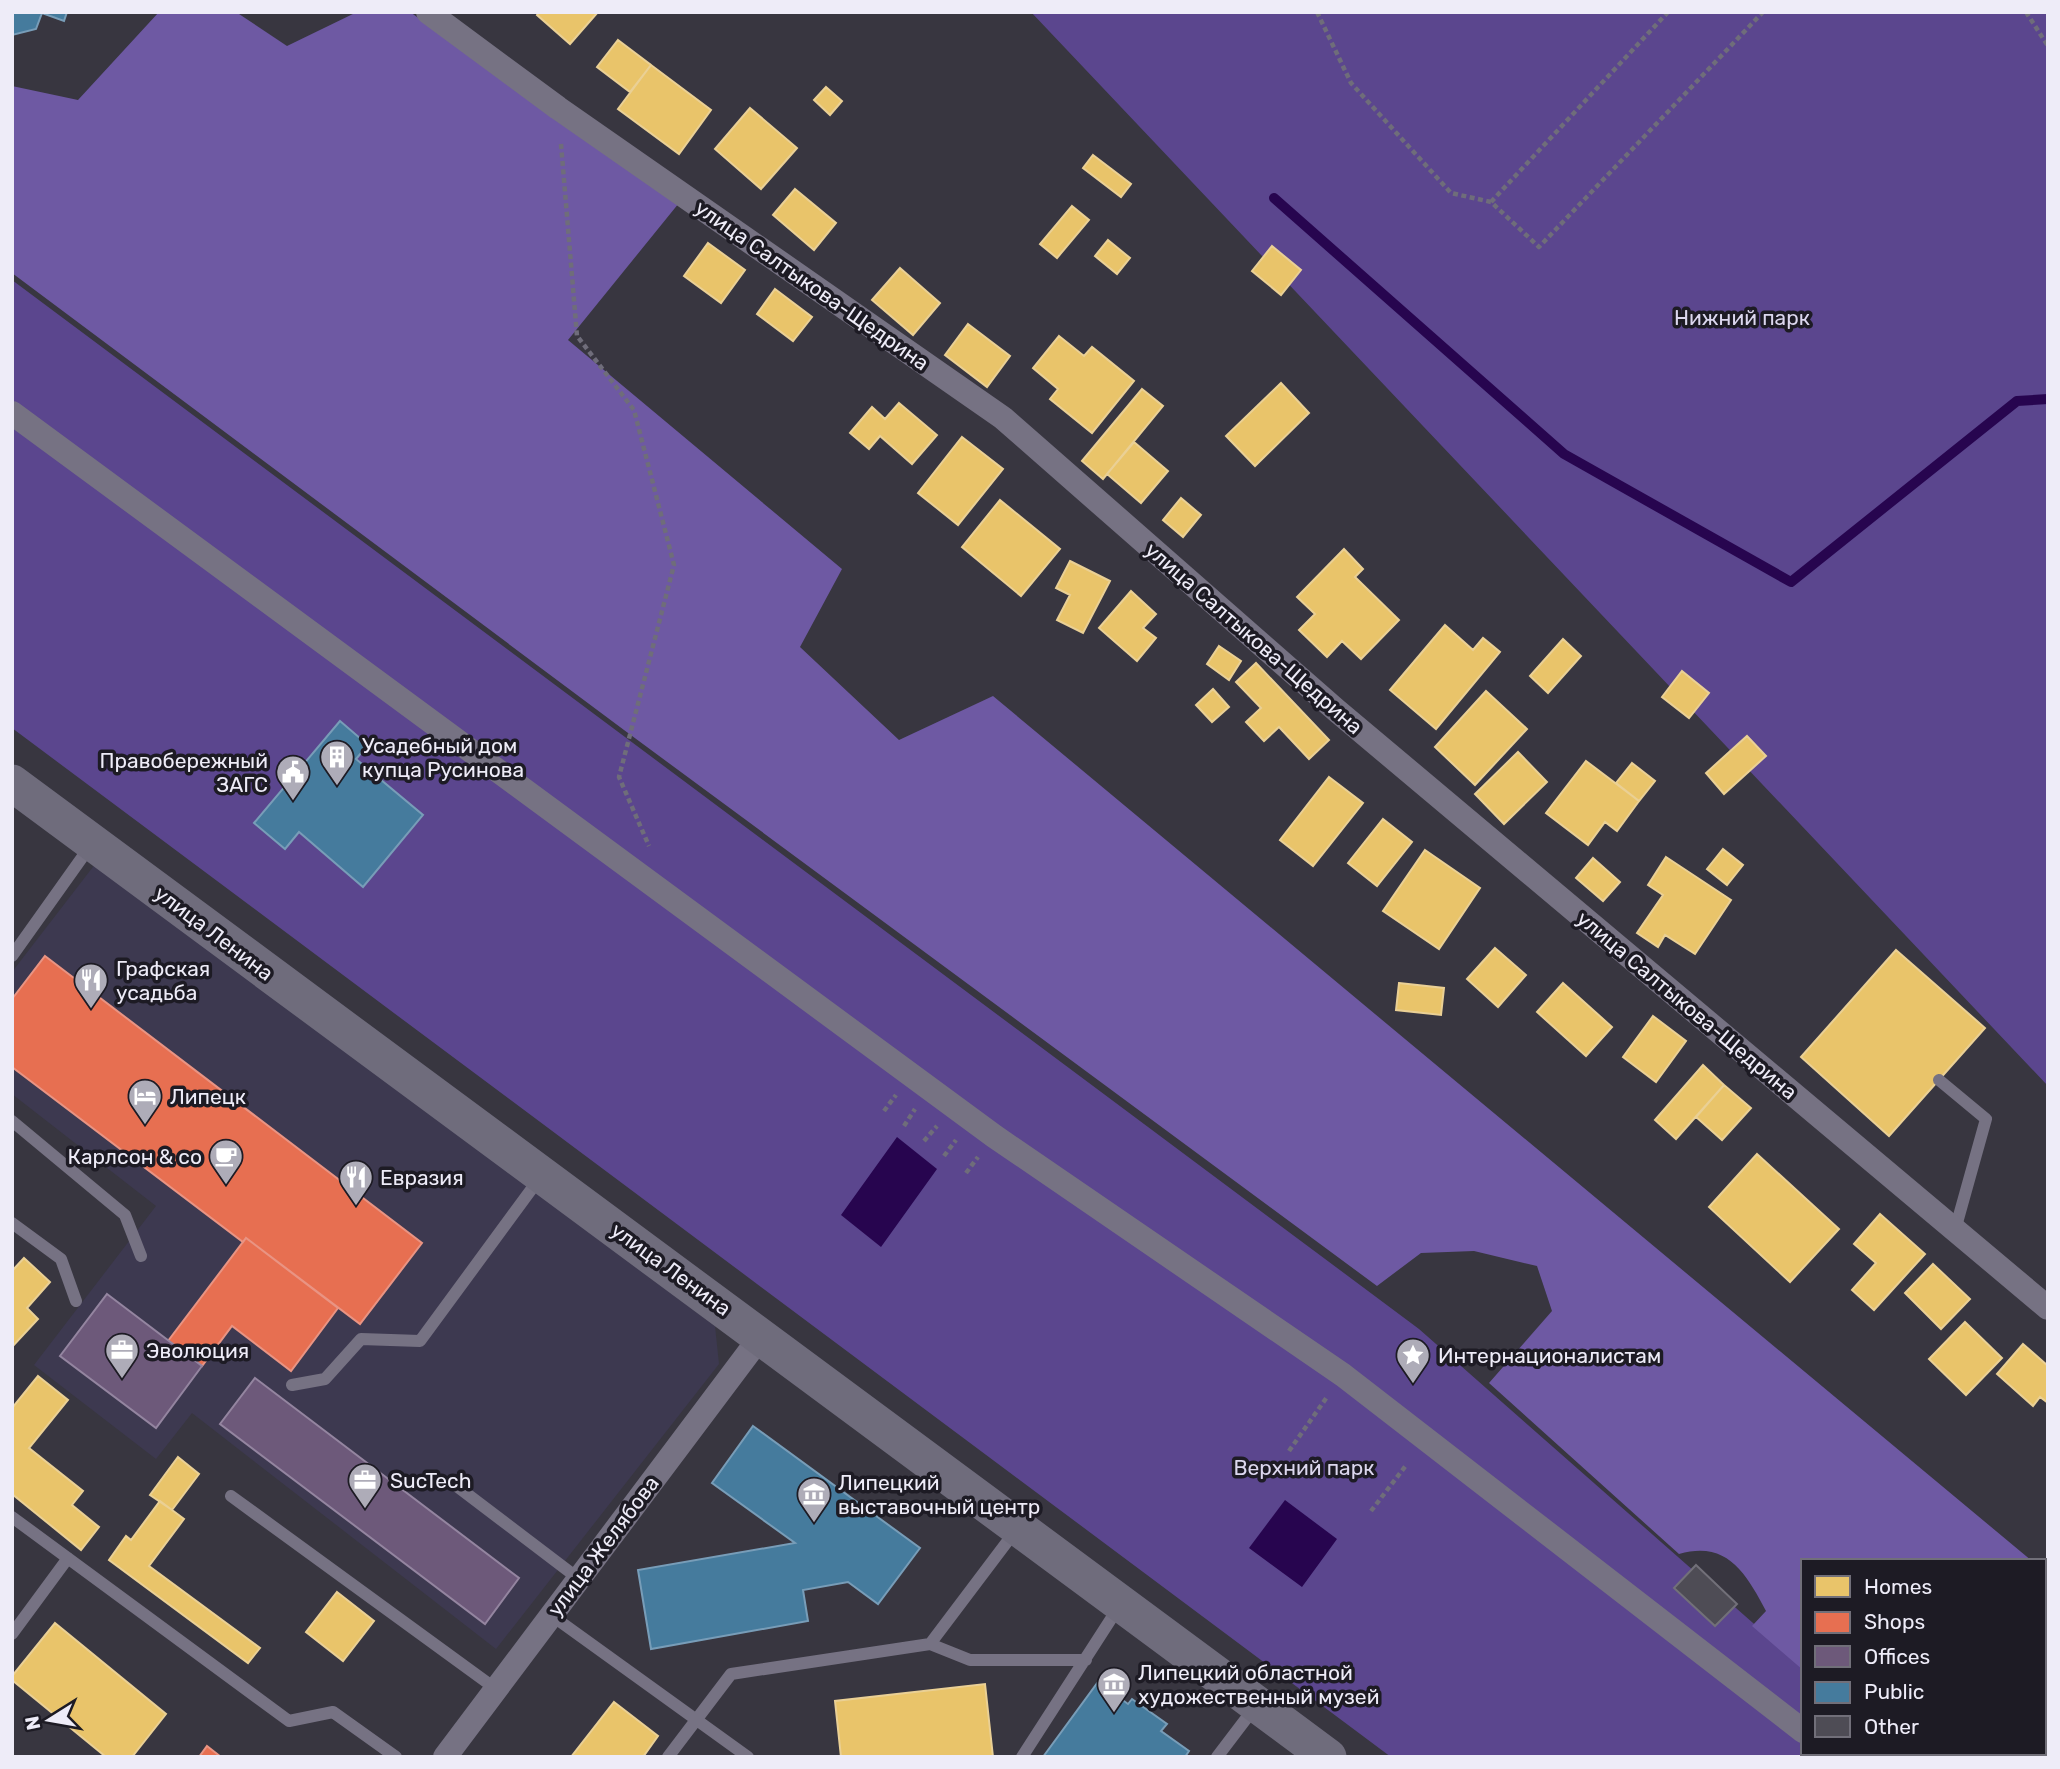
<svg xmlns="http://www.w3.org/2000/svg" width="2060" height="1769" font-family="Rubik,sans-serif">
	<rect width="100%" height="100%" fill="#383640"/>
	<path fill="#3d3950" d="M96,863L715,1326L719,1364L496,1649L192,1413L156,1459L34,1365L156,1206L12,1094V972Z"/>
	<path fill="#5b468e" d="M1031,12H2048V1086Z
		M12,280L1419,1329L1803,1667V1753H1900L1904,1757H1391L12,728Z"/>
	<path fill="#6e59a3" d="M159,12H236L287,46L357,12H410L679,203L568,340L842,569L800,647L899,740L993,696L2032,1561H1803V1670L1752,1626L1766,1611C1746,1573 1727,1540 1679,1554L1489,1383L1552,1311L1537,1266L1474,1251L1421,1253L1377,1286L624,730L12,273V86L78,100Z
		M2044,1571L2048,1573V1757H1903L1899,1753H2044Z"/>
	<path fill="#27054f" d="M897,1137L937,1169L881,1247L841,1215Z
		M1285,1500L1337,1539L1302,1587L1249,1548Z"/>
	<path fill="#e9c46a" stroke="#ead095" stroke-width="2" d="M539,12H598L570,44L537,15Z
		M618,40L651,65L630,92L597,67Z
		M651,65L711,110L679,154L618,109Z
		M826,87L842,101L830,115L814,100Z
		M750,108L797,148L761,189L715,149Z
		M1093,155L1131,184L1121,197L1083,168Z
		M795,189L836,223L814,250L773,215Z
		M1072,206L1089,220L1057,258L1040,244Z
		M1108,240L1130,258L1117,274L1095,256Z
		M708,243L745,270L721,303L684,276Z
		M1272,246L1301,270L1281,295L1252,271Z
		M900,268L940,303L913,335L872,300Z
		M775,289L812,317L793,341L757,314Z
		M968,324L1010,356L987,387L945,355Z
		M1059,336L1084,356L1092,347L1134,381L1092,433L1050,399L1058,389L1033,368Z
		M1281,383L1309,413L1255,466L1226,436Z
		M1142,389L1163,406L1103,479L1082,461Z
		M899,403L937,435L912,464L880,436L869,449L850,433L872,407L885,419Z
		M962,437L1003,469L958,525L918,493Z
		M1134,442L1168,471L1141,503L1107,474Z
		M1181,498L1201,515L1183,537L1163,520Z
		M1000,500L1060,549L1021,596L962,547Z
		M1344,549L1363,569L1355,577L1399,620L1361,659L1342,641L1327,657L1299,630L1315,614L1297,597Z
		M1070,561L1110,581L1083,633L1057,620L1070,595L1056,588Z
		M1131,591L1156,614L1143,628L1156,638L1137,661L1099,628Z
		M1445,625L1473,650L1483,638L1500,652L1436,729L1390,690Z
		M1563,639L1581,656L1548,693L1530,676Z
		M1219,646L1241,661L1229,680L1207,664Z
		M1256,663L1329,740L1309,759L1279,727L1264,741L1246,722L1261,708L1236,682Z
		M1682,671L1709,693L1689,718L1662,697Z
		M1213,689L1229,707L1212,722L1196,705Z
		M1486,691L1527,729L1475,785L1435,747Z
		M1747,736L1766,756L1724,794L1706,773Z
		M1518,752L1547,782L1504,824L1475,794Z
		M1586,761L1639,801L1617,831L1605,822L1588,845L1546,813Z
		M1632,763L1655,781L1639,801L1616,783Z
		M1329,777L1363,803L1313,866L1280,840Z
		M1383,819L1412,842L1377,886L1348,863Z
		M1723,849L1743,865L1727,885L1707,869Z
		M1425,850L1480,888L1439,949L1383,911Z
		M1666,857L1731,900L1695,954L1665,935L1658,947L1637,933L1663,895L1648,885Z
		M1593,858L1620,882L1603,901L1576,878Z
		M1495,948L1526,975L1498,1007L1467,979Z
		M1896,950L1985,1028L1889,1136L1801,1057Z
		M1399,983L1444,988L1441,1015L1396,1010Z
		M1563,983L1612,1027L1586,1056L1537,1012Z
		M1653,1016L1686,1041L1656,1082L1623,1057Z
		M1703,1065L1724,1085L1676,1139L1655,1120Z
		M1724,1085L1751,1108L1722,1140L1696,1117Z
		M1757,1154L1839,1229L1790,1282L1709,1207Z
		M1880,1214L1925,1254L1874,1310L1852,1290L1876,1263L1854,1244Z
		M24,1258L50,1282L27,1308L38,1319L12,1347V1271Z
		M1933,1264L1970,1299L1941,1329L1905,1293Z
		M1965,1322L2002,1358L1966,1395L1929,1359Z
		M2023,1344L2048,1366V1403L2040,1397L2033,1406L1997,1374Z
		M38,1376L68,1400L29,1448L83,1491L72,1505L99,1527L81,1550L12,1494V1408Z
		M178,1457L199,1474L172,1510L150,1495Z
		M160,1501L184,1519L149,1566L260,1648L248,1663L109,1560L126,1536L131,1540Z
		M337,1592L374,1621L343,1661L306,1632Z
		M55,1623L166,1714L132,1757H106L12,1680V1676Z
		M985,1684L993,1757H841L835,1701Z
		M614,1702L658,1736L643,1757H571Z"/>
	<path fill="#e76f51" stroke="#e99483" stroke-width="2" d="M45,956L422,1243L360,1324L246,1238L243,1242L12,1067V999Z
		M246,1238L338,1308L291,1371L232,1326L202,1366L168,1341Z
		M207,1746L221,1757H199Z"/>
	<path fill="#6d597a" stroke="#9485a0" stroke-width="2" d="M107,1294L202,1366L156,1428L60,1356Z
		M255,1378L519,1578L485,1624L220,1424Z"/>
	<path fill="#457b9d" stroke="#789db8" stroke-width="2" d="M12,12H67L64,21L42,13L36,29L12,35Z
		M340,721L368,745L356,759L423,815L363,887L299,832L285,849L254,823Z
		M753,1426L920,1548L878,1604L848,1582L803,1590L808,1621L651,1649L638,1570L795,1543L712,1483Z
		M1098,1682L1128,1704L1132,1699L1167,1724L1161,1731L1189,1751L1185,1757H1043Z"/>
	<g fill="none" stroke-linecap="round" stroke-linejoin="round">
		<path stroke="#27054f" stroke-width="10" d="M1274,198L1564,454L1791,582L2017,401L2048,399"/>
	</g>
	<path fill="#4e4c55" stroke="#727079" stroke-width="2" d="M1696,1565L1737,1604L1715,1626L1674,1588Z"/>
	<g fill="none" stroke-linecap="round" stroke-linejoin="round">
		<path stroke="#6f6d7a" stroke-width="4.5" stroke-dasharray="5 3.5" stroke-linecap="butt" d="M1317,12L1351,83L1451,193L1491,202L1539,247L1763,12
			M2026,12L2048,46
			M561,144L577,336L634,410L674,565L619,777L649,846
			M1491,202L1668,12
			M884,1111L896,1095
			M904,1126L915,1109
			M924,1141L937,1126
			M944,1156L956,1140
			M966,1173L978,1157
			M1289,1451L1327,1397
			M1371,1511L1407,1464"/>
		<path stroke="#767283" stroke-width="12" d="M12,956L91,845
			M1939,1080L1986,1119L1955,1230
			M12,1121L125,1215L141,1256
			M12,1223L61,1259L76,1301
			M292,1385L325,1379L361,1339L420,1341L539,1179
			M450,1481L579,1579
			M231,1496L496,1689
			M12,1517L289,1721L333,1712L396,1757
			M551,1615L748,1757
			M12,1634L68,1558
			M930,1644L970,1660H1086
			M668,1757L731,1674L930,1644L1016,1530
			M1022,1757L1120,1605
			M1217,1757L1255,1707"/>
		<path stroke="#767283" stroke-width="24" d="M428,12L558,108L1003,418L1336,710L2048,1308
			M12,413L994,1136L1343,1375L1803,1731
			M1832,1753L1837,1757
			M445,1757L762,1335"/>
		<path stroke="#6f6c7c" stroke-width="37" d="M12,783L1328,1757"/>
	</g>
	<defs>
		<g id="building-pin" transform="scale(1.75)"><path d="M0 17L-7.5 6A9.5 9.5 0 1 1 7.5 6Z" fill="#aeacb8" stroke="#1d1b24"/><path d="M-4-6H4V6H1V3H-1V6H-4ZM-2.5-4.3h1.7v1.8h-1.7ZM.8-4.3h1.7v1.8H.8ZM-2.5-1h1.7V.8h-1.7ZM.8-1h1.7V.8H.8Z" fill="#fff"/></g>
		<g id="civic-pin" transform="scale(1.75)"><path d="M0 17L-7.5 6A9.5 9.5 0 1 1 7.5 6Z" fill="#aeacb8" stroke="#1d1b24"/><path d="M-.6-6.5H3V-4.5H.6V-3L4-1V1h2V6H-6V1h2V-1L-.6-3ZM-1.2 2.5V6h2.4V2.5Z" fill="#fff"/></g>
		<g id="restaurant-pin" transform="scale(1.75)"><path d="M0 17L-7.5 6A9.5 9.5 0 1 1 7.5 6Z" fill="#aeacb8" stroke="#1d1b24"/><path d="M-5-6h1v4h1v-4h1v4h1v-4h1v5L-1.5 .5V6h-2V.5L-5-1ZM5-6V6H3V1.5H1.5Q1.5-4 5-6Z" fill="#fff"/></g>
		<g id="hotel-pin" transform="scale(1.75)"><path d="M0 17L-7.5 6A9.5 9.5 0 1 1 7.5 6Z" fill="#aeacb8" stroke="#1d1b24"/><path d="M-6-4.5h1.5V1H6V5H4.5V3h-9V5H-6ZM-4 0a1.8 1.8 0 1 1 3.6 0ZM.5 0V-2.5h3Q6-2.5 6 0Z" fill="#fff"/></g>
		<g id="cafe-pin" transform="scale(1.75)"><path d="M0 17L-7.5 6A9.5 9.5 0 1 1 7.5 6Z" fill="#aeacb8" stroke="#1d1b24"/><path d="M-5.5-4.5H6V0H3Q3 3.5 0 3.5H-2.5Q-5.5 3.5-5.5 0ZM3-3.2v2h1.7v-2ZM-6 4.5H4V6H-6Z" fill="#fff"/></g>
		<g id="office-pin" transform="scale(1.75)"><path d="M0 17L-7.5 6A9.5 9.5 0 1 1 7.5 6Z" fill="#aeacb8" stroke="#1d1b24"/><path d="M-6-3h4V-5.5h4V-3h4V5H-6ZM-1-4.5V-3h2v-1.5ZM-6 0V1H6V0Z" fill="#fff"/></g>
		<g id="sight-pin" transform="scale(1.75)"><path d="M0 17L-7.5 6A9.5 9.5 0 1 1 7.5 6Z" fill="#aeacb8" stroke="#1d1b24"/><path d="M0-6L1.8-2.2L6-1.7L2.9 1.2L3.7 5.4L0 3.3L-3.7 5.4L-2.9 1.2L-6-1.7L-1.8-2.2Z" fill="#fff"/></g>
		<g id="museum-pin" transform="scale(1.75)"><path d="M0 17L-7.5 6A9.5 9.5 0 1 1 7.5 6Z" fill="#aeacb8" stroke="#1d1b24"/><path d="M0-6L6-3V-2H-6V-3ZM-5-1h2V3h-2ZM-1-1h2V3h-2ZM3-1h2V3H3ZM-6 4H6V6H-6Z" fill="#fff"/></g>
	</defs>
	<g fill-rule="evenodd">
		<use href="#building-pin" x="337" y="757"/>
		<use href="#civic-pin" x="293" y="772"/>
		<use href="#restaurant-pin" x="91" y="980"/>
		<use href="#hotel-pin" x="145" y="1096"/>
		<use href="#cafe-pin" x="226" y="1156"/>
		<use href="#restaurant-pin" x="356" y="1177"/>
		<use href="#office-pin" x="122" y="1350"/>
		<use href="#sight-pin" x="1413" y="1355"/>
		<use href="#office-pin" x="365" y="1480"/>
		<use href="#museum-pin" x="814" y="1494"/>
		<use href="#museum-pin" x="1114" y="1684"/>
	</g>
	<g text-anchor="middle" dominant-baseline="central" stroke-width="7" stroke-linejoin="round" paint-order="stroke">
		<g font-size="21" fill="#eeecf8" stroke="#1d1b24">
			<text transform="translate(812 285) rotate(35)">улица Салтыкова-Щедрина</text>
			<text transform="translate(1254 638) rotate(41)">улица Салтыкова-Щедрина</text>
			<text transform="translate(214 933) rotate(37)">улица Ленина</text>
			<text transform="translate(1687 1005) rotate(40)">улица Салтыкова-Щедрина</text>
			<text transform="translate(671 1269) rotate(36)">улица Ленина</text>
			<text transform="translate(603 1546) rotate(-53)">улица Желябова</text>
		</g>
		<g font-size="21" fill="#dcd7ee" stroke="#1d1b24">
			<text x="1742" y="317">Нижний парк</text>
			<text x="1304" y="1467">Верхний парк</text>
		</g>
		<g font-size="21" fill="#eeecf8" stroke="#1d1b24" text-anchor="start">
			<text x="362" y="745">Усадебный дом<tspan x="362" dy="24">купца Русинова</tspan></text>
			<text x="268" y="760" text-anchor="end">Правобережный<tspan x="268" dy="24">ЗАГС</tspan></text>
			<text x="116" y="968">Графская<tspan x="116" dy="24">усадьба</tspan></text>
			<text x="170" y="1096">Липецк</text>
			<text x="202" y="1156" text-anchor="end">Карлсон &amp; co</text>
			<text x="380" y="1177">Евразия</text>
			<text x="146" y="1350">Эволюция</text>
			<text x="1438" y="1355">Интернационалистам</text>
			<text x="390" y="1480">SucTech</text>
			<text x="838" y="1482">Липецкий<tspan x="838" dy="24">выставочный центр</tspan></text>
			<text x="1138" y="1672">Липецкий областной<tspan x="1138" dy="24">художественный музей</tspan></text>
		</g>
	</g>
	<rect width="2060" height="1769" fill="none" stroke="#eeecf8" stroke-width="28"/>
	<rect x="1801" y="1559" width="245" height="196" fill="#1d1b24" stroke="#716f79" stroke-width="2"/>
	<rect x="1815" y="1576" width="35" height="21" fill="#e9c46a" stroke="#716f79" stroke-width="2"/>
	<text x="1864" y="1594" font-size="21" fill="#eeecf8">Homes</text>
	<rect x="1815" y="1612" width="35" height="21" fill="#e76f51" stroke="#716f79" stroke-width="2"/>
	<text x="1864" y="1629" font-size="21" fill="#eeecf8">Shops</text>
	<rect x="1815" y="1646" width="35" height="21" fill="#6d597a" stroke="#716f79" stroke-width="2"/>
	<text x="1864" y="1664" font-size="21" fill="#eeecf8">Offices</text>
	<rect x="1815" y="1682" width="35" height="21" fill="#457b9d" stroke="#716f79" stroke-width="2"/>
	<text x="1864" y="1699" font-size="21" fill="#eeecf8">Public</text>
	<rect x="1815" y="1716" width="35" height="21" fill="#4e4c55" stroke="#716f79" stroke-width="2"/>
	<text x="1864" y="1734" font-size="21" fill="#eeecf8">Other</text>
	<g transform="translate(49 1720) rotate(259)" stroke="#1d1b24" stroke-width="5" paint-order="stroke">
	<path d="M0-5L12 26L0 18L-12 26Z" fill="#eeecf8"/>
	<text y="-10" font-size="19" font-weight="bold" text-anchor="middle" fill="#eeecf8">N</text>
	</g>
</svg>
